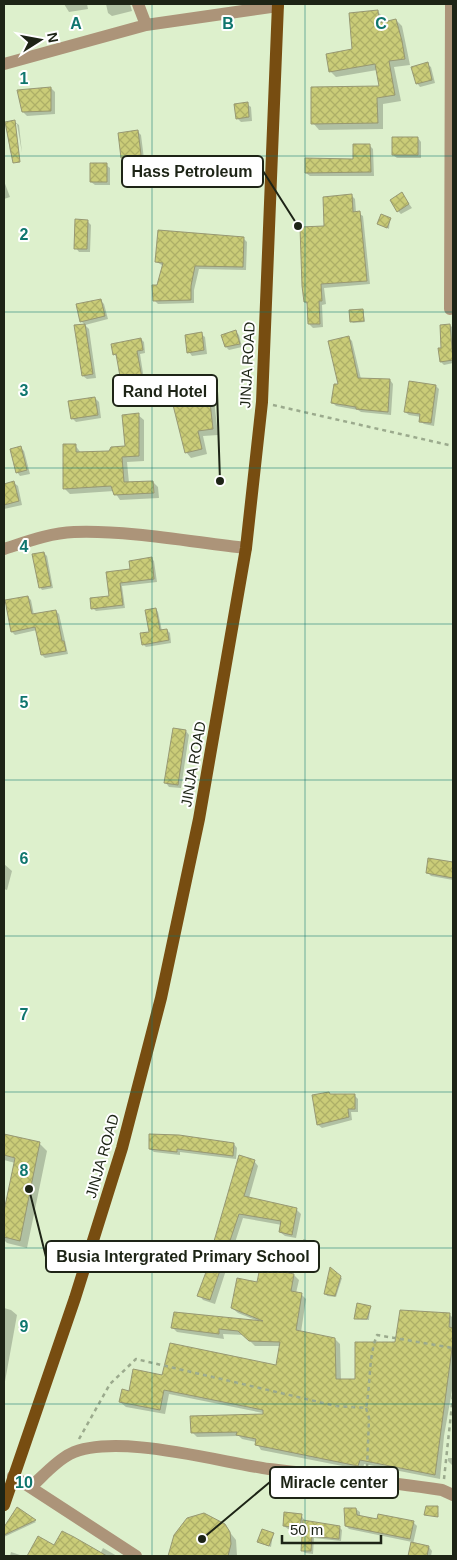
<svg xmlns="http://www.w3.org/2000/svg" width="457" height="1560" font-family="Arial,sans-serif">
	<defs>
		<pattern id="building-cross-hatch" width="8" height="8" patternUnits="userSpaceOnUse" patternTransform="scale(1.25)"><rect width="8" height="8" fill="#cacc78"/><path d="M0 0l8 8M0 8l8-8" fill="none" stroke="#adaf67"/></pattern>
	</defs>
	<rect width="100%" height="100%" fill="#ddf0cc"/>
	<path fill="#0003" d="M64,4H87L88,9L69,12Z
		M106,4H130L132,11L112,16L108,13Z
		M378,12L384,18V23L396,20L402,26L410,65L394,67L401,101L383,104V129L319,130L313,123L381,87L377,70L336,77L330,71L353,50Z
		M427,64L431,67L435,83L420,87L417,83Z
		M51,88L55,92V114L27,116L23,112Z
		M247,104L251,107L252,121L241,122L237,118Z
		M15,122L19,125L22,153L17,124H14V155L10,152L6,123Z
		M137,131L141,135L144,159L126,161L122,158Z
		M418,138L421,142V158H397L393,155Z
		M369,145L373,149L374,176H310L306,173L355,160Z
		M106,165L110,168V185H95L91,182Z
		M4,181L10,197L4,199Z
		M402,194L412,208L401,214L398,211Z
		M351,195L355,199L356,212L363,216L370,284L324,288L326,304L322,305L323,327L313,328L309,324L308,305L305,302L325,227Z
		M390,219L389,229L379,224Z
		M87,221L91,225L90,252H79L76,248Z
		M243,238L247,242L246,270L199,269L194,290V303L158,304L154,300L163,266L157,262Z
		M100,300L104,304L108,319L85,325L81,321Z
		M363,310L365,322L353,323L351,321Z
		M85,325L89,329L96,378L87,379L83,376Z
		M450,325L453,328V363L444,365L441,362L442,349Z
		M236,332L239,335L242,347L229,350L226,347Z
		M201,334L205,337L207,354L192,356L189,352Z
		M348,337L352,341L361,379L390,380L393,384L391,415L361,412L358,410L336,406L332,402L340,386Z
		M141,339L144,342L145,353L140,354L146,392L127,395L124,392L117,357L114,354Z
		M207,385L213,391L218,435L203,436L207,454L191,458L186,452L197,401Z
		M436,386L439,389L434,426L424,424L420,421L421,417L409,415L405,412Z
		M95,398L99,402L101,418L76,422L72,418Z
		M138,415L144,420V461L127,462L129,483L153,482L158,487L159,498L120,500L114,491L70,494L64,488L75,445L81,453L110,452L126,447Z
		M21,448L24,451L30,474L20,476L17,472Z
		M14,483L18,486L22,505L4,509V485Z
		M44,553L47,556L53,588L42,590L40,587Z
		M151,558L154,561L157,582L122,586L125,608L96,611L93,608L110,597L107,573L131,570Z
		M28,597L31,600L34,615L56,611L59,614L68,654L45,658L42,655L37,630L15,635L12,632Z
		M156,609L158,612L162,631L167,630L170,633L171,643L146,647L143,644L151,633Z
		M186,731L189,735L181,788L169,787L166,783Z
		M429,859L453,864V880L431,876L427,872Z
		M4,864L12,871L7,890L4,889Z
		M354,1095L358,1099V1112H351L352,1120L322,1128L318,1125L313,1096Z
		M4,1135L39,1143L47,1151L27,1248L7,1243L4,1240V1217L15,1163L4,1160Z
		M234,1144L237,1148L236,1159L180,1152V1155L154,1152L150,1149Z
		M254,1161L258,1166L249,1198L296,1209L301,1214L296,1238L285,1236L280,1232L282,1225L243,1218L215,1304L203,1300L199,1295Z
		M317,1244L320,1246L316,1270L302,1266L299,1263Z
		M275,1262L280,1267L279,1272L294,1275L299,1280L296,1293L301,1294L306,1299L301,1332L335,1339L340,1344L341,1380H357L396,1343L449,1314L453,1318V1385L444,1436L440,1479L364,1464L363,1470L261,1450L256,1442L242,1439L239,1436L197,1437L192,1432L268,1414L169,1394L165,1414L126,1407L120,1402L130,1392L163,1377L277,1367L281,1346H255L244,1335L223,1334L224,1339L177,1332L172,1327L258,1321L238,1313L232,1308L258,1283Z
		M340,1277L342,1278L336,1297L327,1296L326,1294Z
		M370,1307L369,1320L355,1319Z
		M4,1308L11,1310L17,1315L4,1387Z
		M448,1458H453V1466L448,1461Z
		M18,1509L36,1522L4,1537V1529Z
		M356,1509L360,1512V1517L413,1522L417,1526L413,1544L429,1547L432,1551L431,1556H410L412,1542L349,1529L346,1526Z
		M301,1515L305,1521L339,1527L342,1530L341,1541L314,1538L313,1554L305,1553L302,1550L303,1531L288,1529L284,1526Z
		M224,1525L236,1540L237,1556H170Z
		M273,1534L271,1547L260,1543Z
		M39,1538L54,1547L100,1554L103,1548L117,1556H28Z
		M11,1552L23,1556H10Z"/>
	<path fill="url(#building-cross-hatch)" stroke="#979873" d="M378,10L379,23L396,19L402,41L405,59L389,61L395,95L377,98L378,123L311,124V87L379,86L375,64L329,72L326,54L352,49L349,13Z
		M428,62L432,80L416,84L411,67Z
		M51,87V111L22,112L17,90Z
		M248,102L249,117L236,119L234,104Z
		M15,120L20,162L13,163L5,122Z
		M138,130L141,155L121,158L118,133Z
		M392,137H418V155H392Z
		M353,144H370L371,172L305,173V158L353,159Z
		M90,163H107V182H90Z
		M402,192L409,204L397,212L390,200Z
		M352,194L353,212L360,211L367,281L321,284L322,301H319L320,324H308L307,302H304L302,286L300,227L324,226L323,197Z
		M381,214L391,218L387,228L377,224Z
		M75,219L88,220L87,249H74Z
		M158,230L244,237L243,267L195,266L191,286V300L153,301L152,285H157L163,263L155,262Z
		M101,299L105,316L80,322L76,304Z
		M363,309L364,321L350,322L349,310Z
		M85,324L93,374L82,376L74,325Z
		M450,324L453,360L440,362L438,348H441L440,325Z
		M236,330L240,344L225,347L221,335Z
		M202,332L204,350L187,353L185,335Z
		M349,336L358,378L390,379L388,412L356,409V407L331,403L334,384H338L328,341Z
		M141,338L143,350L137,351L144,389L123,393L116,354L113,355L111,344Z
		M409,381L436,385L431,423L419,422L420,414L404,412Z
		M208,384L213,429L198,431L202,449L185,453L173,405L196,400L195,385Z
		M95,397L98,415L71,419L68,401Z
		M139,413V456L122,457L124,482L153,481L154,493L114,495L111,486L63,489V444H76V452L109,451L111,447L125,446L122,415Z
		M21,446L27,470L16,473L10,449Z
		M14,481L19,501L4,505V484Z
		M44,552L51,586L39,588L32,554Z
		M152,557L154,579L120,583L123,605L91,609L90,598L109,596L106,572L130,569L129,561Z
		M28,596L32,614L56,610L62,641H64L66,651L41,655L35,627L11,632L5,600Z
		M156,608L160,630L167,629L169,640L142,645L140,633L149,632L145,610Z
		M173,728L186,730L178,785L164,783Z
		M428,858L453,862V878L426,873Z
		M329,1092L330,1094H355V1109H348L349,1117L317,1125L312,1095Z
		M4,1134L40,1142L20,1241L4,1237V1211L15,1158L4,1155Z
		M149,1134L179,1135L234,1143L233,1156L177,1149V1152L149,1149Z
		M239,1155L255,1160L244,1196L297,1208L292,1235L279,1232L281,1221L239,1214L210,1300L197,1296L212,1256L210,1255Z
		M303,1240L318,1242L313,1268L297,1264Z
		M262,1258L275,1261L274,1270L294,1274L291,1291L302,1293L296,1330L335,1338L336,1379H355V1342H395L400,1310L450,1313L449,1327L453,1328V1341L435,1475L360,1460L358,1466L255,1445L256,1439L236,1435L237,1432L191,1433L190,1416L263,1414V1410L164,1390L160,1410L119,1402L122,1389L129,1391L133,1369L162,1375L170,1343L276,1365L280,1342L249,1341L238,1331L219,1329V1334L171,1328L174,1312L263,1321L231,1308L237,1278L257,1282Z
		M330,1267L341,1276L335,1296L324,1294Z
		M357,1303L371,1306L367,1319H354Z
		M426,1506H438V1517L424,1515Z
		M17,1507L36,1520L4,1535V1527Z
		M344,1508H356L357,1515L377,1519L378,1514L414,1521L410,1539L345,1526Z
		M284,1512L302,1514L300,1528L283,1526Z
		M204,1513L225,1524L230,1532L231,1544L228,1556H168L174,1535L187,1518Z
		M303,1520L340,1526L339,1539L312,1536L311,1551H301Z
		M262,1529L274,1533L269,1546L257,1542Z
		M62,1531L74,1537L107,1556H27L38,1536L54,1545Z
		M411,1542L429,1546L427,1556H408Z"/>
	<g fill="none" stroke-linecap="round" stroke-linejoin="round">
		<path stroke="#9baa8d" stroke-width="2.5" stroke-dasharray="4 4" stroke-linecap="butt" d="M273,405L453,446
			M366,1408L369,1418L367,1468
			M79,1439L110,1384L136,1359L336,1406L366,1408C371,1383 368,1358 377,1335L453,1348
			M444,1479L453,1395"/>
		<path stroke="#ac9479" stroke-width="12" d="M138,4L146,25
			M4,64L146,25L278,6
			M450,309L451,4
			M4,549C26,542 50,533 74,532C129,530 192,542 246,548
			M13,1476L136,1556
			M32,1486C43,1476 56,1461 70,1454C115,1432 219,1462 269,1469C327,1476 385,1481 442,1490L453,1495"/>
		<path stroke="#774d11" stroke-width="12" d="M4,1505L75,1298L122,1148L161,998L199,819L246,548L262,402L278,4"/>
	</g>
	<path fill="none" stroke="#0f766e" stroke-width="1" stroke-opacity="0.55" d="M152,4V1556M305,4V1556M4,156H453M4,312H453M4,468H453M4,624H453M4,780H453M4,936H453M4,1092H453M4,1248H453M4,1404H453"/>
	<g text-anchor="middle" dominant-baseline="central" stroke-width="4" stroke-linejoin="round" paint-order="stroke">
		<g font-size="15" fill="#1d2416" stroke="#fff">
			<text transform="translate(247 365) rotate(-87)">JINJA ROAD</text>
			<text transform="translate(193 764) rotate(-80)">JINJA ROAD</text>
			<text transform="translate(102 1156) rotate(-74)">JINJA ROAD</text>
		</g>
	</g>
	<g font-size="16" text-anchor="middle" font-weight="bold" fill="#0f766e" stroke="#fff" stroke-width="4" stroke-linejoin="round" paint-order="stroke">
		<text x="76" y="29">A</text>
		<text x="228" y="29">B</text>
		<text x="381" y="29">C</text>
		<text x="24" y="84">1</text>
		<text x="24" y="240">2</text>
		<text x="24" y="396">3</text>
		<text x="24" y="552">4</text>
		<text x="24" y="708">5</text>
		<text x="24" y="864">6</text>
		<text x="24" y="1020">7</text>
		<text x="24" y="1176">8</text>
		<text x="24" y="1332">9</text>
		<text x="24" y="1488">10</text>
	</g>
	<path fill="none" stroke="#1d2416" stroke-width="2" d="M298 226L263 171M220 481L217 391M29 1189L46 1257M202 1539L270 1482"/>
	<g fill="#1d2416" stroke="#fff" stroke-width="2">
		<circle cx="298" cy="226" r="5"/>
		<circle cx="220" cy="481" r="5"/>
		<circle cx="29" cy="1189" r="5"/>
		<circle cx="202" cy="1539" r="5"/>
	</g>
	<g fill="#fff" stroke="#1d2416" stroke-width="2">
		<rect x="122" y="156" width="141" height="31" rx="5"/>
		<rect x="113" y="375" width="104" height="31" rx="5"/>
		<rect x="46" y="1241" width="273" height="31" rx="5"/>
		<rect x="270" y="1467" width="128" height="31" rx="5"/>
	</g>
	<g font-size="16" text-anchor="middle" font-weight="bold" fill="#1d2416">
		<text x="192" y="177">Hass Petroleum</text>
		<text x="165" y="397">Rand Hotel</text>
		<text x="183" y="1262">Busia Intergrated Primary School</text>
		<text x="334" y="1488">Miracle center</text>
	</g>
	<rect width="457" height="1560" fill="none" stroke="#1d2416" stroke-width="10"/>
	<g transform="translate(40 40) rotate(79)" stroke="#ffffff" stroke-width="4" paint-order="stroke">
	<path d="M0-4L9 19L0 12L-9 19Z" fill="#1d2416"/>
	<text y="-8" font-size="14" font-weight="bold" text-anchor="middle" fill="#1d2416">N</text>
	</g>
	<path d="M282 1535v8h99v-8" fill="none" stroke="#1d2416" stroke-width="2.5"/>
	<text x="290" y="1535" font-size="15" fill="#1d2416" stroke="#ffffff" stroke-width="4" paint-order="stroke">50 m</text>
</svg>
